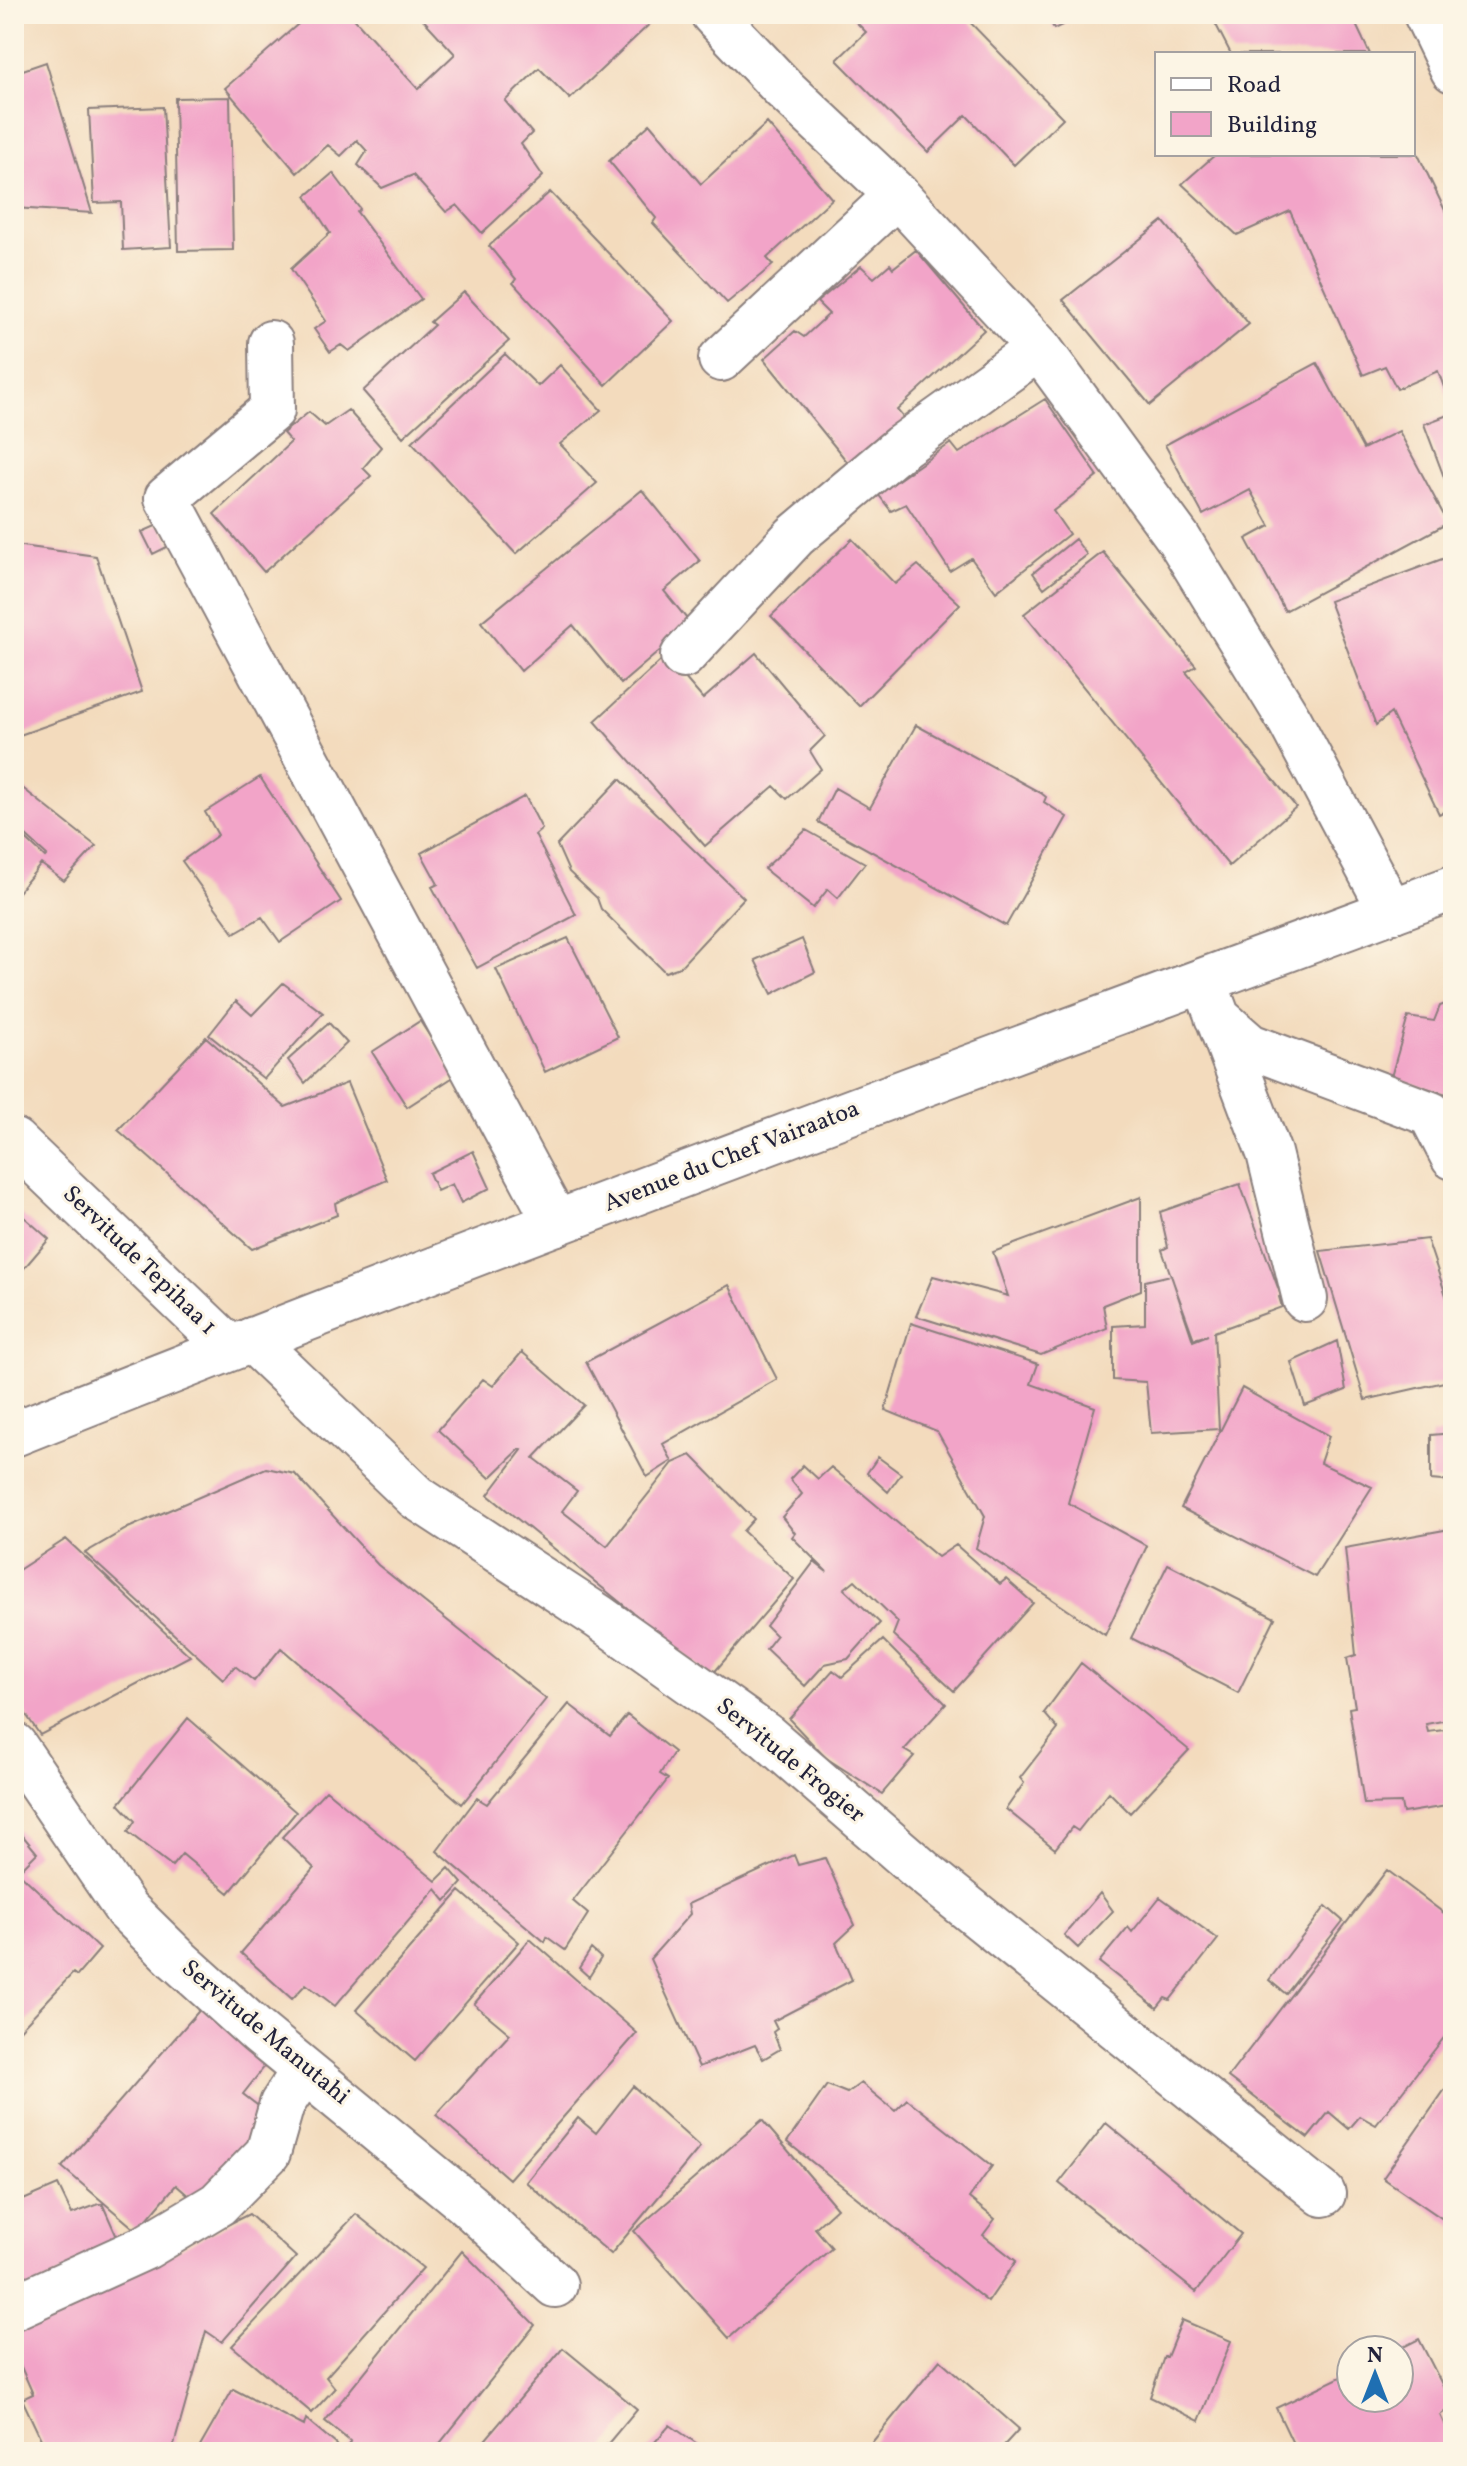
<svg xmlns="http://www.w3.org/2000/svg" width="1467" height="2466" font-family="Vollkorn,serif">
	<rect width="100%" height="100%" fill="#fcf5e5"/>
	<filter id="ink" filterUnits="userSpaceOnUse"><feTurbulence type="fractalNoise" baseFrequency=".0125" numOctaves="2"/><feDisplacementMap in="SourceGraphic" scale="16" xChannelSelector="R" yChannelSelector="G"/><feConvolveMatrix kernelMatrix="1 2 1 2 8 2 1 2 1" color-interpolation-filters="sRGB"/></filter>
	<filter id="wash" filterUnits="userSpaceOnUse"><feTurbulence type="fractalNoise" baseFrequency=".006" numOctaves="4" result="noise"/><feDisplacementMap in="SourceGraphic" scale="32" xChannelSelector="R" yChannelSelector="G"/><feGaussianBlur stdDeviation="1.8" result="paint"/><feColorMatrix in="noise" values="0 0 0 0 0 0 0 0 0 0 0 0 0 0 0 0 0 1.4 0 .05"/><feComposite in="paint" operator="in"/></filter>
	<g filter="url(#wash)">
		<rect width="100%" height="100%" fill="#f3dbbd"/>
		<g id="blocks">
			<path fill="#f2a4c8" d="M303,14H350L418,89L455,54L418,14H648L654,20L570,99L539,68L505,101L532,133L521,144L543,176L482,233L457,205L446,212L413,175L382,188L358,165L367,151L357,140L341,156L328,145L297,173L225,88L305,18Z
				M856,14H962L1063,118L1014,165L966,115L928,152L837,60L866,32L852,18Z
				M1047,14H1085L1054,29Z
				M1223,14H1351L1370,54H1231L1213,19Z
				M46,62L92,213L14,208V73Z
				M230,97L233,250L178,251L175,98Z
				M163,107L171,247L123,250L121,202L94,203L89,110Z
				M767,123L832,199L767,258L773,265L727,303L653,223L656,218L609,161L650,124L701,184Z
				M1413,144L1453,227V396L1448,398L1438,371L1397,389L1385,366L1363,375L1290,211L1237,235L1182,184L1216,154H1413Z
				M333,173L360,209L357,212L421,299L349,351L341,345L330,352L314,329L326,321L291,269L330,233L306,196Z
				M550,192L673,321L606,385L513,283L516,279L489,246Z
				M1163,221L1249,324L1150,405L1063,300Z
				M916,250L984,330L897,410L908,423L853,469L764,359L795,331L804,337L829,314L817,302L861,266L874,278L890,264L893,268Z
				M464,292L509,341L403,437L363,391L434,325L430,322Z
				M14,347L21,348L16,385L14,384Z
				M505,354L538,386L560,365L601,410L560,444L597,483L516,554L412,442Z
				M1317,363L1363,449L1399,431L1448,523L1285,611L1246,539L1270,526L1250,490L1203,515L1165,445Z
				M1045,399L1098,476L1053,511L1069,534L996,592L971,558L950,571L906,504L891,511L878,494L951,443L959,453Z
				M348,410L381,447L363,468L371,476L264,572L214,514L291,442L283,433L309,412L325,426Z
				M1453,413V501L1424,424Z
				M642,490L700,561L664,591L691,624L621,684L573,625L521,671L481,622Z
				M160,524L171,545L153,554L142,532Z
				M852,539L895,584L918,565L960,604L859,706L771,616Z
				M1075,539L1087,555L1044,588L1033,573Z
				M14,545L96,556L142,692L14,737Z
				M1103,552L1196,666L1186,672L1296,807L1229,866L1024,614Z
				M1453,555V808L1439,814L1391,713L1376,725L1329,601Z
				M756,653L825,736L810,751L821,769L787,799L774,786L705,846L595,721L666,656L703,699Z
				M916,725L1041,793L1046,797L1044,802L1067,817L1006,926L818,822L835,788L870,808Z
				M260,777L341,901L280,942L262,917L234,933L182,861L218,835L205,812Z
				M620,779L744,898L680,967L665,972L601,909L597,898L569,872L557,845Z
				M20,786L96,846L64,881L41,864L14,897V828L45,857L47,855L14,825V793Z
				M525,796L542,829L535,835L576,915L477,968L432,887L438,884L421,853Z
				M806,830L865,863L838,898L828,889L813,908L764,869Z
				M568,938L618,1037L545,1072L496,969Z
				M802,939L815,972L772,994L755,960Z
				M283,983L323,1013L264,1079L209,1035L236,1001L252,1015Z
				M1453,1001V1096L1391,1077L1408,1017L1434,1021L1440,1006Z
				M420,1021L455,1076L407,1107L372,1052Z
				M329,1023L347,1043L305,1083L288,1060Z
				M206,1037L285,1107L347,1083L387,1180L335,1203L337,1215L252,1249L118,1130Z
				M473,1151L490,1188L461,1203L452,1184L437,1191L429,1173Z
				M1240,1184L1281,1296L1279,1297L1282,1307L1214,1332L1219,1429L1151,1433L1146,1382L1113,1380V1326L1145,1324V1281L1171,1275L1193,1341L1208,1335L1194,1339L1169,1270L1162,1250L1168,1247L1160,1212Z
				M1141,1197V1290L1103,1305L1107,1328L1041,1355L916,1316L933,1276L1008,1296L993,1252Z
				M14,1208L49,1239L14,1280Z
				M1427,1239L1453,1316V1380L1365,1400L1320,1251Z
				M729,1285L777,1379L663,1444L672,1461L647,1477L586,1362Z
				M911,1323L1038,1364L1031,1384L1095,1407L1068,1503L1147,1546L1105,1635L976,1548L985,1516L937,1431L885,1410Z
				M1337,1341L1346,1390L1305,1406L1291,1362Z
				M522,1352L584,1405L534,1458L577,1491L562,1511L607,1546L673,1463L691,1455L754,1519L743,1531L794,1579L711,1676L488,1495L522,1450L520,1449L490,1478L438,1430L483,1379L493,1386Z
				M1242,1388L1329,1436L1320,1463L1372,1487L1315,1577L1181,1508Z
				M1453,1433V1482L1431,1480V1435Z
				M878,1457L901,1474L888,1492L867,1473Z
				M803,1465L818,1479L831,1467L938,1557L956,1545L1000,1584L1006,1579L1033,1603L954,1691L893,1635L898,1622L855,1580L844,1589L880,1623L848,1659L825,1664L805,1686L766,1649L776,1636L766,1626L814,1562L827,1572L792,1537L795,1533L782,1517L802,1494L790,1479Z
				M266,1468L295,1474L378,1565L546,1699L462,1804L281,1648L254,1681L235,1666L223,1679L85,1553L128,1528Z
				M1450,1529L1453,1542V1719L1426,1724L1428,1732L1453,1729V1805L1403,1813L1401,1803L1364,1804L1349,1708L1355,1707L1347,1658L1356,1655L1345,1548Z
				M66,1539L190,1656L40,1735L14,1697V1573Z
				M1168,1564L1275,1618L1238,1693L1131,1638Z
				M883,1640L946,1704L904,1750L914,1756L882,1794L826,1758L789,1719L833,1670L842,1677Z
				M1081,1663L1189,1750L1130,1813L1109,1792L1078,1831L1072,1827L1055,1849L1006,1809L1024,1783L1020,1778L1058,1729L1044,1713Z
				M569,1704L610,1736L627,1715L674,1752L660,1774L668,1779L573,1901L588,1914L565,1950L547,1937L545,1942L437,1851L477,1798L487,1804Z
				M188,1718L296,1812L229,1893L182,1854L172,1866L128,1832L135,1821L119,1804Z
				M326,1790L436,1881L449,1868L462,1883L446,1901L436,1889L335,2006L306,1984L292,1999L241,1953L314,1868L282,1837Z
				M14,1825L37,1853L18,1872L100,1949L77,1976L73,1973L14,2036Z
				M794,1855L798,1865L825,1858L855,1925L836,1943L852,1980L773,2021L777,2029L773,2032L780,2049L763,2059L755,2045L699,2067L650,1959L690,1914L688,1904Z
				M1387,1870L1453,1920V2026L1376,2125L1360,2116L1349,2129L1329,2112L1308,2138L1228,2077Z
				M460,1891L519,1942L415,2061L356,2010Z
				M1100,1893L1113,1911L1078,1948L1064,1935Z
				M1160,1897L1218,1939L1170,2000L1165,1998L1157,2008L1099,1962L1128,1927L1132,1932Z
				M1326,1906L1343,1921L1286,1994L1269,1980Z
				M530,1939L637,2033L509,2179L436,2115L510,2034L474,2004Z
				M591,1949L601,1958L589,1977L579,1968Z
				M204,2005L269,2061L243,2094L271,2116L198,2204L176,2185L137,2231L62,2167Z
				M1453,2078V2226L1383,2178Z
				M861,2083L895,2111L907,2099L992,2166L969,2198L995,2219L983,2235L1016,2261L988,2302L787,2142L827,2085L847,2093Z
				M633,2086L700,2147L611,2254L526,2182L578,2118L596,2133Z
				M762,2120L837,2208L815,2228L832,2248L729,2338L634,2231Z
				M1106,2123L1241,2234L1196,2292L1059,2183Z
				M58,2185L72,2214L102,2203L121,2246L14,2296V2204Z
				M249,2214L296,2257L222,2342L206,2331L172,2452H47L22,2399L33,2394L14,2351V2332Z
				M356,2214L423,2268L326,2377L335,2388L312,2413L232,2346Z
				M462,2251L535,2325L433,2452H343L351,2442L325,2421Z
				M1182,2320L1231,2341L1199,2421L1150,2397L1164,2357H1167Z
				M1419,2339L1453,2406L1440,2415L1453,2443V2452H1297L1276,2408L1351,2372V2398H1399V2349Z
				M563,2348L637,2409L601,2452H475Z
				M940,2360L1019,2429L998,2452H864Z
				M233,2389L304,2426L306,2419L337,2445L332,2452H197Z
				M670,2425L709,2452H646Z"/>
		</g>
	</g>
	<g filter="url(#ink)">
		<use href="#blocks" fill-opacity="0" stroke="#8a7e7c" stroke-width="2"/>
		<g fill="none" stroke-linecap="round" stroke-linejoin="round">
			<g stroke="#8a7e7c" stroke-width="48">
				<path id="minor" d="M713,14L783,88L897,195L1039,348L1178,538L1290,721L1391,911
					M1426,14L1453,70
					M271,343L272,410L167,498L556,1223
					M721,359L897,195
					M683,656L795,536L901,447L1039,348
					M1204,981L1269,1153L1305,1299
					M1217,1017L1250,1046L1431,1114L1453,1157
					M14,1141L230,1348
					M252,1340L416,1497L599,1617L765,1735L922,1871L1323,2194
					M14,1745L126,1909L178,1960L258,2032L467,2204L555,2285
					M14,2307L146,2247L218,2204L268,2153L282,2104L304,2070"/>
			</g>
			<g stroke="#8a7e7c" stroke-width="48">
				<path id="major" d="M14,1434C490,1244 972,1066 1453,888"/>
			</g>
			<use href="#minor" stroke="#fff" stroke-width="44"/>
			<use href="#major" stroke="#fff" stroke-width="44"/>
		</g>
	</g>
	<g text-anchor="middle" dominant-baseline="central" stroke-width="6" stroke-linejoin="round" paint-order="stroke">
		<g font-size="24" fill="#22223b" stroke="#fcf5e5">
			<text transform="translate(732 1157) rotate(-21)">Avenue du Chef Vairaatoa</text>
			<text transform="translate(139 1261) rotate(44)">Servitude Tepihaa 1</text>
			<text transform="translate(790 1761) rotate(39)">Servitude Frogier</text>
			<text transform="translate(265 2033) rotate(40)">Servitude Manutahi</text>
		</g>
	</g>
	<rect width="1467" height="2466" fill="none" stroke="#fcf5e5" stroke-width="48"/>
	<rect x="1155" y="52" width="260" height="104" fill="#fcf5e5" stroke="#a5a1a1" stroke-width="2"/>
	<rect x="1171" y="78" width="40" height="12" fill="#ffffff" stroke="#a5a1a1" stroke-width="2"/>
	<text x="1227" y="92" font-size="24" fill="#22223b">Road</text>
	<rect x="1171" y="112" width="40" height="24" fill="#f2a4c8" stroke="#a5a1a1" stroke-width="2"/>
	<text x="1227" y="132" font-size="24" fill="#22223b">Building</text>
	<g transform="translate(1375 2374)"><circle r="38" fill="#fcf5e5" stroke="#a5a1a1" stroke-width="2"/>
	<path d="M0-6L14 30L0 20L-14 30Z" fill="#1f6fb2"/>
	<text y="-12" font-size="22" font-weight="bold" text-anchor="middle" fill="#22223b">N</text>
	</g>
</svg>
